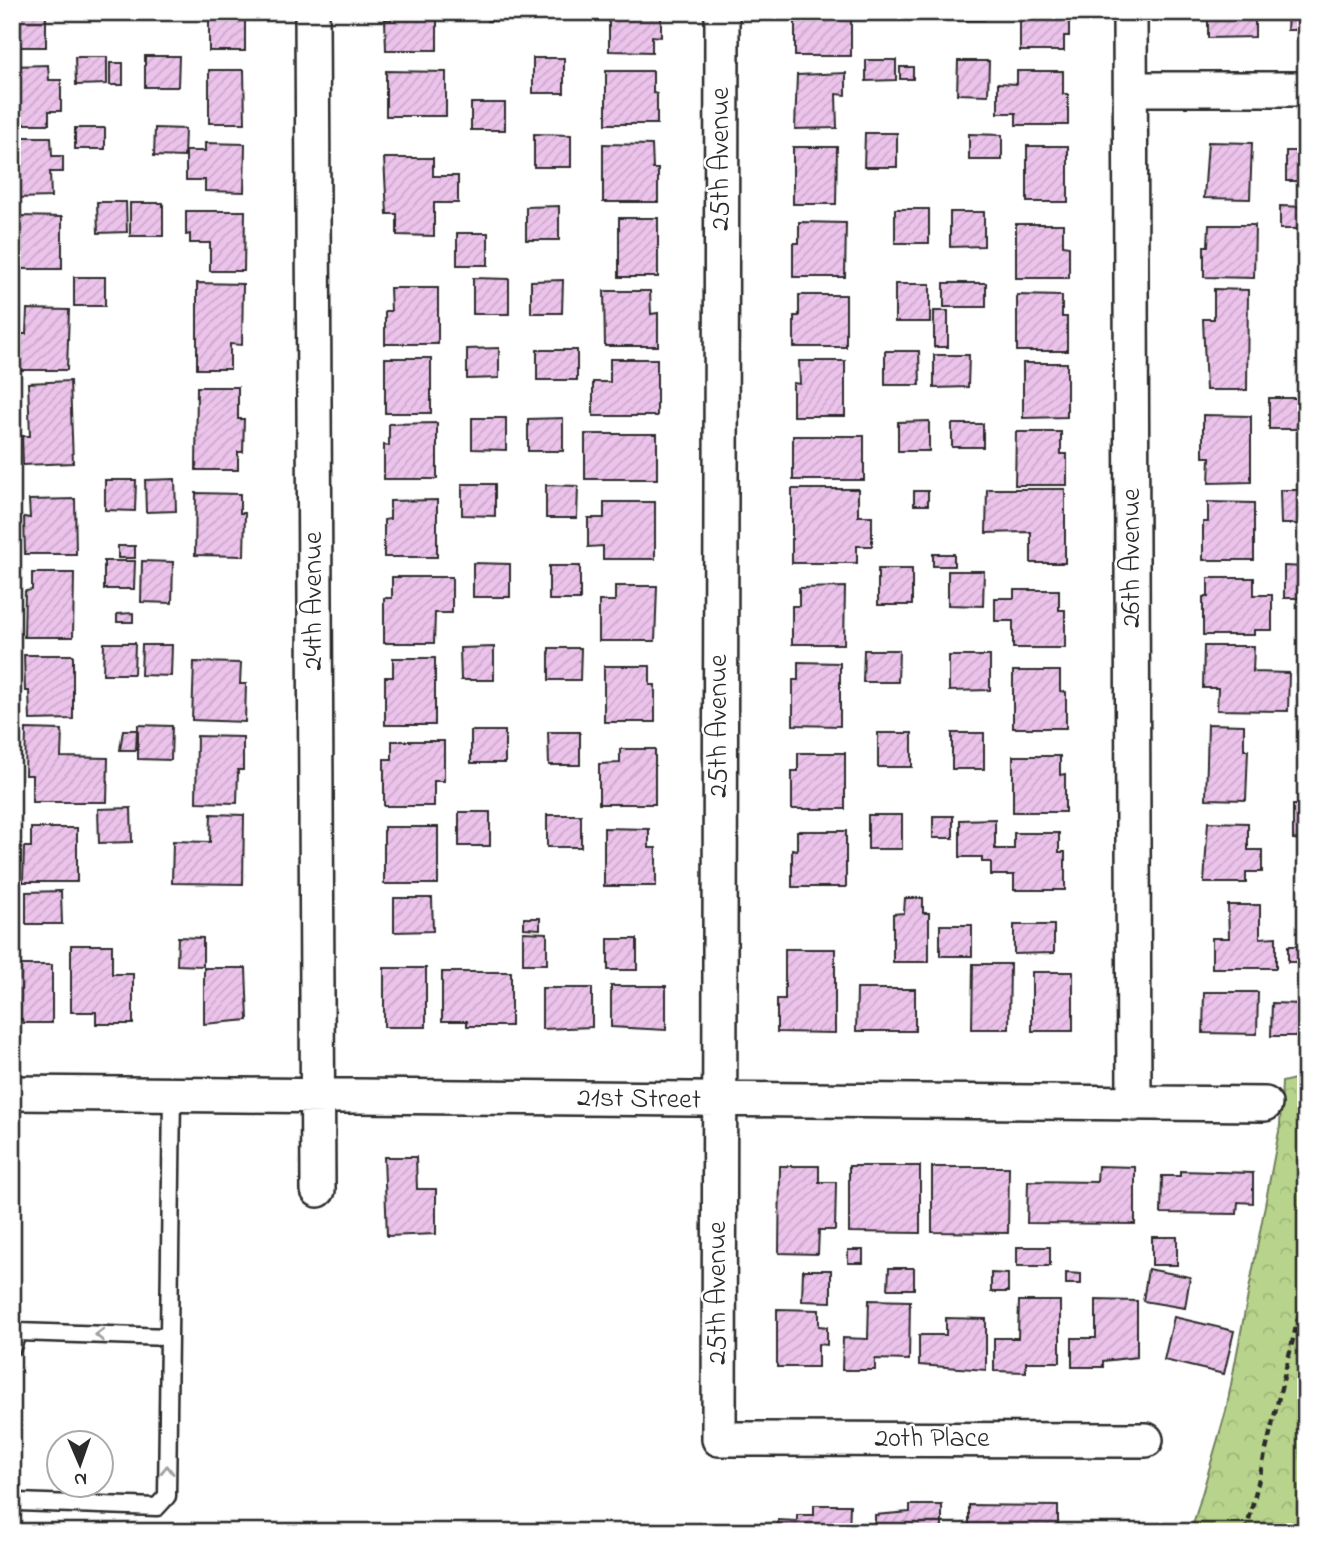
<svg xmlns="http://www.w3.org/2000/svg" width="1318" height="1544" font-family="'Indie Flower',sans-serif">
	<defs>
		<pattern id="forest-crowns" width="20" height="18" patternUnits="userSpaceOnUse" patternTransform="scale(1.75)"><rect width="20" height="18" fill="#b8d48c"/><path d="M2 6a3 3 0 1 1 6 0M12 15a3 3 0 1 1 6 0" fill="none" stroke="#9eb679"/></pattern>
		<pattern id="building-hatch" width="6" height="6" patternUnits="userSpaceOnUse" patternTransform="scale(1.75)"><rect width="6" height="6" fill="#ecc3eb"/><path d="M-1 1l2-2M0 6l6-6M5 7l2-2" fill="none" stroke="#cba8ca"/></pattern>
	</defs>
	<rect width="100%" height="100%" fill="#fff"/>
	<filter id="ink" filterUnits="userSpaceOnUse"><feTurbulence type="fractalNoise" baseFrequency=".0143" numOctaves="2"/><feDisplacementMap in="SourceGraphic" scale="14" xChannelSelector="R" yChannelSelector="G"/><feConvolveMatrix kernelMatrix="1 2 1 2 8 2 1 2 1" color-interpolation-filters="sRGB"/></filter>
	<g filter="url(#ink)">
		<path fill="url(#forest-crowns)" stroke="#72805c" stroke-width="2" d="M1306,1011V1532H1191L1226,1411L1280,1126L1282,1082L1295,1079Z"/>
		<path fill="url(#building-hatch)" stroke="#2b2b2b" stroke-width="2" d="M12,12H46V47H12Z
			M89,12H128V16H89Z
			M141,12H176V16H140Z
			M209,12H245V51H209Z
			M391,12H437V50H386L385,19L391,20Z
			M487,12H520V20L487,21Z
			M609,12H661V37L652,36V52L609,51Z
			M812,12H851V56H795V14Z
			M949,12H985V20H949Z
			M1020,12H1069V36H1064V51H1020Z
			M1202,12H1255V37L1208,38V16H1202Z
			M1288,12H1306V30H1287Z
			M145,56H179L178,87H145Z
			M75,57H107V84L76,85Z
			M533,58H564V93H533Z
			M866,60H896V80L866,81Z
			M958,61H989L988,95L957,94Z
			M110,63H123V85H110Z
			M48,65L49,80H61V111H49V124H14L12,66Z
			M900,67H913V79H900Z
			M209,70H244L245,123H209Z
			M386,71L446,72V116H386Z
			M606,71H653V93L657,94V124H606Z
			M1017,71H1063V94H1068V125H1016V113H998V83L1017,84Z
			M846,73V95L836,94L837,128L795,129L797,75Z
			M471,103H505V130H471Z
			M75,128H105V149H75Z
			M155,128L185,129L184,157L154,156Z
			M865,133H897V167H864Z
			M534,134L571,135V167H534Z
			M969,134L1002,135V160H969Z
			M12,137H51L52,156H63V172H50L51,197L15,198Z
			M1208,142L1252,143L1250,199L1204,198Z
			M205,143L245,144L244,192L205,191V180H186V151H205Z
			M603,144L652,145L653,169H658V202H603Z
			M1027,146H1068V202H1027Z
			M793,147H837L836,204H793Z
			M1286,151H1306V181H1286Z
			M384,158H433V176H458V203H434V236L397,235V214H387Z
			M97,202H126L127,232L98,233Z
			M130,203H163V236H130Z
			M559,206V240H526V207Z
			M1280,206L1306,207V229H1280Z
			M895,209H929V243H895Z
			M186,211H245L244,271H210V243H190V234L186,235Z
			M950,212H984V246L950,247Z
			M19,216L62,217V269H17Z
			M619,218H658V277H619Z
			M799,222L846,223L845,277H793V243H799Z
			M1016,224H1063V245L1069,246V278H1016Z
			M1209,225H1255L1254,278L1204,277V246H1208Z
			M457,233H488V265H457Z
			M74,277H105V306H74Z
			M473,278L509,279V314H473Z
			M563,280L562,313H531V281Z
			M197,283L243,284L242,345L230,344V369H197Z
			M944,283H986V307H944Z
			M895,284H930V322H895Z
			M390,288H438V344H385V311H391Z
			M1214,289L1248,290L1247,390H1206L1203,319H1214Z
			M604,291H650L651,314L658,313V346H605Z
			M799,295H846V347H794V316H799Z
			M1017,295L1062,296V317H1067V351H1017Z
			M27,309L69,310L67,370H20V334H26Z
			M934,311H948V347H934Z
			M499,348V378L467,379V349Z
			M537,350H577V380H537Z
			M885,351H919L920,385H885Z
			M934,355H969L968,387L934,388Z
			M385,358H431V413H385Z
			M610,359H657V416H593V382H610Z
			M799,361H845V416H793V383L800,384Z
			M1023,363H1067V417L1023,418Z
			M70,381L73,463L23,465L22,436H30L28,383Z
			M197,387H238V419H244L243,452H238V470H196Z
			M1269,398H1306V419H1300V429H1269Z
			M1203,415L1251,416V482L1209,483L1210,457H1203Z
			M472,418H506V450L472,449Z
			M563,418V451H528V419Z
			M929,421V451H898V422Z
			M437,423V479H384V445L389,446V424Z
			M952,424H983V447H952Z
			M1016,432H1061V454H1067V485H1015Z
			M585,434H657V479H585Z
			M793,436H864V480H793Z
			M175,479L176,511L146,512L145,480Z
			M105,480H136L135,511L105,510Z
			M462,484H495V516L462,515Z
			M546,485L578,486L577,518H546Z
			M792,489H858V516H872V546H857V563H792Z
			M987,489H1065V563H1031V532L986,533Z
			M1280,490H1306V524H1281Z
			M914,491H928V505H914Z
			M196,493L240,494V513H245L244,556L195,555Z
			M75,499L76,554H25L24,517L30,518L29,500Z
			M437,500V557H384V520L390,519V501Z
			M604,502H655V559H603V546L588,547V518H604Z
			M1208,502L1254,503V560H1203V522H1208Z
			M118,546H135V558H118Z
			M933,554H954V566H933Z
			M104,561H135L134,589H104Z
			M142,561L173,562L172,603L141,602Z
			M473,563L510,564V597H473Z
			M549,566H580V600H549Z
			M1284,566L1306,567V598H1284Z
			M878,569H912V605H878Z
			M948,571H984L983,606L948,605Z
			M32,573H74L73,637H24L25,591L32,590Z
			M392,577H452V613H435L434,643H384V598H392Z
			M1208,578H1254V595H1272V630H1254V635H1203V597H1208Z
			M615,586H657L655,641H599V601H615Z
			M845,587L844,644H792V606H799V588Z
			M1014,590H1059V610H1065V648H1013V621H995V598H1014Z
			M133,613V622H117V614Z
			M104,643H135L134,674H103Z
			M142,645H172L171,676L141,675Z
			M1204,646H1254L1253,672L1289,673L1288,711L1217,710L1218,688H1203Z
			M494,647V680H461L460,648Z
			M549,648H581L580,680H549Z
			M864,650H899L898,682H863Z
			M24,655H73V719L30,720L29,691H25Z
			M949,656H990V690L949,691Z
			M393,658H435V725H385V677H393Z
			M194,662L241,663L240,684H246L245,722L192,720Z
			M798,662L840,663V726L793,725V680H798Z
			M604,666H650V685H655V722H604Z
			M1013,671H1060V691L1066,692V728H1013Z
			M1208,724L1244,725V750H1248L1246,800L1206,799Z
			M138,725L172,726L171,760L138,759Z
			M26,729L62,730L61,757L108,758L107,802H32V775H25Z
			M123,730H137L136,750H120Z
			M471,731H505V763H471Z
			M548,732H580V765H549Z
			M878,733H912V767H878Z
			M952,733H984V769H952Z
			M197,736L243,737V770H238L237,803L196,802Z
			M392,741H444V781H434V806H384V759H392Z
			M620,749H655V804H599V764L620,763Z
			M798,753H845V809H792V771H798Z
			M1013,756H1060V775L1065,774V812H1013Z
			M1293,805H1306V840L1293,839Z
			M131,808L132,842L99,843L98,809Z
			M459,812H490V846H459Z
			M211,814L244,815L243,884L172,883L173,841L210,842Z
			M547,815H581V847H547Z
			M868,815H902V849H868Z
			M933,816H953V838H933Z
			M995,819V849H1014V833H1059V852H1065V890H1014V875H991V862H982V857H960V820Z
			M1208,822L1248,823V850H1262V872H1246V883H1204Z
			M384,827H438V884H384Z
			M31,828H77V882H23L24,847H31Z
			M604,828L649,829V848H656V886H604Z
			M797,831H846V887H792V849L797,850Z
			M61,891L62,924H26V892Z
			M394,898H432L433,931L394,932Z
			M905,898H923V913H929V962H893V914L904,913Z
			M1228,905H1260V938L1276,937V968H1212V938H1229Z
			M524,918H540V929L524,928Z
			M940,925H972V956H940Z
			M1014,925H1054V953L1014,954Z
			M523,932L547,933V964H523Z
			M178,937L203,938V966L177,965Z
			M608,939H637V970H608Z
			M71,945H112V974H133V1024H96V1012H71Z
			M1288,946H1306V962H1288Z
			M785,949H835V1033L777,1032V999H785Z
			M973,964H1010L1009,1029H972Z
			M12,965H52V1023H23L22,1019H12Z
			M204,968H246L248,1020L204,1024Z
			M384,968H426V1027H384Z
			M442,972H511V1026H467V1021H442Z
			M1032,972H1073V1031H1032Z
			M611,986H666V1030L611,1027Z
			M542,988H592V1027L542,1029Z
			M857,989H915V1031H856Z
			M1204,992H1258L1257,1034L1203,1033Z
			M1272,1003L1302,1004L1301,1036H1271Z
			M384,1157H416L417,1189H436V1234L387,1236Z
			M780,1166H819V1182H836L835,1230H819L818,1254L779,1253Z
			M849,1166H920V1233L849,1232Z
			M1098,1166L1135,1167V1224L1027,1223L1028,1181L1097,1182Z
			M932,1167H1009L1008,1233L932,1232Z
			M1180,1171L1253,1173V1203L1238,1202L1237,1214L1161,1213L1162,1176H1180Z
			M1152,1237H1177V1265H1152Z
			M1017,1247H1050V1266H1017Z
			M848,1250H863V1263H848Z
			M889,1268H914V1289H888Z
			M1148,1269L1190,1277L1185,1308L1143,1301Z
			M803,1270H831V1302L802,1301Z
			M991,1273L1008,1274V1292H991Z
			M1066,1273L1081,1274V1284H1066Z
			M869,1300L910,1301L909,1360L875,1359V1370H842L843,1338L868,1339Z
			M1096,1300L1137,1301V1357L1103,1361V1367H1072V1338H1096Z
			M1019,1301H1060V1362H1026V1372L994,1371V1338H1018Z
			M777,1309L819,1310V1326L827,1327V1345L818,1344V1367H777Z
			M1174,1317L1234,1331L1224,1374L1164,1360Z
			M946,1318L986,1319V1370L919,1365V1335H946Z
			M814,1505H850L849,1532H778V1520L797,1521V1515H814Z
			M910,1505H942V1532H875V1515L910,1512Z
			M969,1505L1058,1506V1532H969Z
			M1094,1528L1154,1530V1532H1094Z"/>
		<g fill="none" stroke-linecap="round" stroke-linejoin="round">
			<g stroke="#2b2b2b" stroke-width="21">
				<path id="service" d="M12,1347L18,1332L169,1337
					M12,1493L18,1502L157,1507L167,1496L172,1094"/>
			</g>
			<g stroke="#2b2b2b" stroke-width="38">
				<path id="minor" d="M312,12L318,1190
					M722,12L719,1439L1146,1440
					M1130,12L1134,1104
					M1131,89H1306
					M12,1093L1265,1104"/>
			</g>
			<path stroke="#2b2b2b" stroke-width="4.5" stroke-dasharray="7 5" stroke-linecap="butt" d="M1246,1532L1306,1286"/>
			<use href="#service" stroke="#fff" stroke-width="16"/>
			<use href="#minor" stroke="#fff" stroke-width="33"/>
		</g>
		<defs><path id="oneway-chevron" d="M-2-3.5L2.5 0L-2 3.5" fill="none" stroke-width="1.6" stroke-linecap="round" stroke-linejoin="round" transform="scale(1.75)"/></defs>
		<g stroke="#a0a0a0">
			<use href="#oneway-chevron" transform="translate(100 1335) rotate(-178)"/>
			<use href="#oneway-chevron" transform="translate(167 1470) rotate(-89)"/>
		</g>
	</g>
	<g text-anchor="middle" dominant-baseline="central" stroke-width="5" stroke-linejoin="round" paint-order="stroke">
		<g font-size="28" fill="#2b2b2b" stroke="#fff">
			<text transform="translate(721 159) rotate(-90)">25th Avenue</text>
			<text transform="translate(1132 558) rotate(-90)">26th Avenue</text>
			<text transform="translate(314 601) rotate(-90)">24th Avenue</text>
			<text transform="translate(719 726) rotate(-90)">25th Avenue</text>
			<text transform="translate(639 1100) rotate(1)">21st Street</text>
			<text transform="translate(718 1293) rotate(-90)">25th Avenue</text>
			<text x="932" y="1439">20th Place</text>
		</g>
	</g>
	<rect width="1318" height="1544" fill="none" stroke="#fff" stroke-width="42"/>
	<rect x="21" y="21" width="1276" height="1502" fill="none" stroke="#2b2b2b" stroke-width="2.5" filter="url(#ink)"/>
	<g transform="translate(80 1464) rotate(178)"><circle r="33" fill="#ffffff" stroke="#aaaaaa" stroke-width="2"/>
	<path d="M0-5L12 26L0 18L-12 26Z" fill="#2b2b2b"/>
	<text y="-10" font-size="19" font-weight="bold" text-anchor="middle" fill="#2b2b2b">N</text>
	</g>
</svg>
